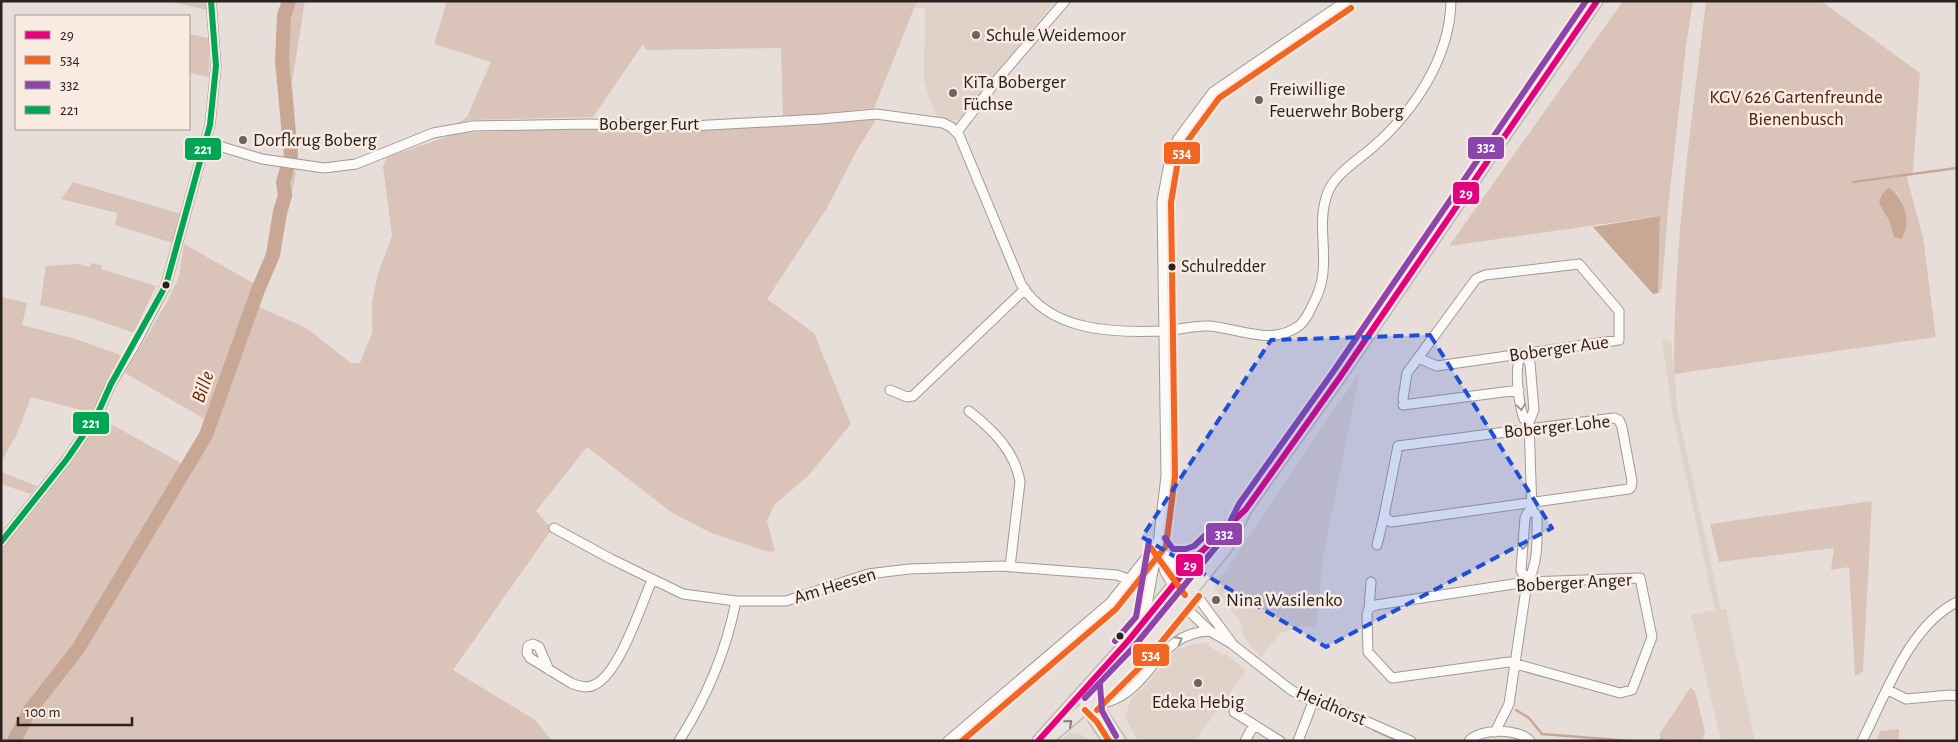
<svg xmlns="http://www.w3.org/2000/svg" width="1958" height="742" font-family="'Alegreya Sans',sans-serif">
	<rect width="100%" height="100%" fill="#e7deda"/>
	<path fill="#e0d1c9" d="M917,1H1055L960,119L953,120L936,116L924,82L925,8H913Z
		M1662,339L1671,341L1678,413L1721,609H1726L1755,741H1721L1691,615L1715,610L1673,416Z
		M1360,372L1323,556L1316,628L1302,626L1280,633L1261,658L1244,638L1241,623L1214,587Z
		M1209,643V646L1223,655L1226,654L1246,671L1195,741H1138L1125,718L1131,698L1144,687L1176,650L1195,644Z
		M1070,733H1079L1090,741H1060Z"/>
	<path fill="#dac4b9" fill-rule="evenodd" d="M167,1H206L207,10Z
		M285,1H305L292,82L298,155H284C289,104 267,50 285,1Z
		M447,1H917L874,108L822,115L783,117L781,48L646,50L643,44L593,117L470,120L457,124L467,117L491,62L434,44Z
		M1623,1H1693L1686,46L1668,209L1662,288L1658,293L1660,216L1449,246Z
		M1706,1H1821L1920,73L1913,171L1907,178L1923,237L1936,337L1674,374C1673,250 1691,125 1706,1ZM1896,192L1902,201L1906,218L1894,236L1889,220Z
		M189,34L209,38V77L189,73Z
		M870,118H877L857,150L827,208L767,299L814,333L851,424L808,476L774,505L767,521L775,551L769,552L711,533L671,512L587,447L536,511L552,529L453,670L535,720L552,741H1V551L71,463L100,418L183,464L121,566L75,649L35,704L81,651L208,436L241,330L225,380L208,421L125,373L167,302L179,277L184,244L255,284L250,303L306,328L351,363H360L372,333V303L378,273L392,236L383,167L387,157L458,133L570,128L690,130Z
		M289,171L296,172L282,242L279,241L288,195Z
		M73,182L181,214L173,243L115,225L117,213L61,199Z
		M91,263L102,265L101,269L156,286L134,333L88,317L40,305L46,266L79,264L90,267Z
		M1,297L27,303L22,325L76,339L123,356L92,413L31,397L17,434L1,462Z
		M1,472L37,486L31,494L1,484Z
		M1872,501L1863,672L1855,676L1849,567L1831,570L1834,548L1719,562L1710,524Z
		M1161,606L1165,609L1127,661L1097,692L1095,690L1141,636Z
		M1690,688L1695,691L1705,732L1703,739L1699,741L1662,739L1659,735Z
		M1899,729V741H1877L1880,731Z"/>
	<path fill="#c8a795" d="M1889,188C1905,198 1912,223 1901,239L1894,237L1889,220L1879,203L1882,194Z
		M1660,216L1658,293L1653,294L1593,227Z"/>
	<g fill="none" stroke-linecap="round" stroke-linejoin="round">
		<path stroke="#c8a795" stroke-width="2.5" d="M1853,182L1957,168
			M1516,710L1529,718L1542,734L1630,741
			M1374,730L1398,741
			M1659,741L1662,739"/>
		<path stroke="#c8a795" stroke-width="14" d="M14,741L30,710L78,649L206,435L258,290L273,255L280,211L285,196L283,182L291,156L282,61L284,16L289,1"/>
		<g stroke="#a19a97" stroke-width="11">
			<path id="minor" d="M1346,1L1213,92L1178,139L1170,158L1162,201L1166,476L1158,543L1165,572L1191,613L1210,631L1232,644L1291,690L1313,702L1343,711L1411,741
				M957,132L997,80L1065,1
				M206,142L262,159L324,168L356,164L433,133L473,126L587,124L691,126L821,119L876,114L943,123L951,127L959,135L1021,284C1050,332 1114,333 1164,331C1179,330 1194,325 1209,326C1239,328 1272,347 1300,325C1305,320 1309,313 1312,306C1336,265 1313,230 1328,192C1335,174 1358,160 1373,147C1414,111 1450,58 1451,1
				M1579,264L1619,311V340L1437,366L1418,358L1476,279L1485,275Z
				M890,390L907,397L913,396L1025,289
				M1403,399L1407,373L1418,358
				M1403,405L1519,390
				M969,411C993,430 1015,451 1020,482L1010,567
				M1614,418L1619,420L1622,427L1632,481L1631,487L1629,489L1391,522L1384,516L1398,446Z
				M554,528L611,559L683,594L736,601H786L868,574L909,569L1001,566L1117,575L1130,580
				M1,542L67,459L97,415L111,384L133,348L166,285L210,125L216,66L211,1
				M1377,545L1384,516
				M1160,546L1231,642
				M1168,557L1183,559L1197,556
				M1640,578L1652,637L1632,690L1620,693L1509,662L1392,678L1368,652L1367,614L1369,608L1376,605L1527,582Z
				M1527,582L1521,570L1525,518L1528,512L1532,511
				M1369,608L1371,582
				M1144,621L1157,549
				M549,670L539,647L533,644L528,646L527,653L530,658L571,683C578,686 586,689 594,685C619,675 641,605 652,580
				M1888,690L1906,699L1950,695L1957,696
				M1091,704C1097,703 1104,703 1110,701C1152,687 1158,632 1210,631
				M1234,712L1280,741
				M1495,732L1509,704L1527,582C1539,564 1537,536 1537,515L1532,511L1529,422L1534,410L1530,363L1522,354C1513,365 1519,405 1524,419L1529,422
				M679,741C707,697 726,652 736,601
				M948,741L1110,603L1158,543
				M1245,741L1254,725
				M1298,741L1313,702
				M1469,741C1479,728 1520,728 1530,741
				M1862,741C1886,694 1909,626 1957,602"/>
		</g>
		<g stroke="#bfbbb8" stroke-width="14">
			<path id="major" d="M1090,702L1094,719L1109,741
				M1085,703L1101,712L1120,741
				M1038,741L1128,641L1197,556L1240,515
				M1046,741L1103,693L1139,655L1227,547L1246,509L1340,377L1597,1"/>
		</g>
		<use href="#minor" stroke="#fbfaf9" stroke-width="9"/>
		<use href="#major" stroke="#eae2de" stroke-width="11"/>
		<g stroke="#f9eae2" stroke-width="10">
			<path id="bus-1" d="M1038,741L1128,641L1197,556L1246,509L1340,377L1597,1"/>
		</g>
		<g stroke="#f9eae2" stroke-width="10">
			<path id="bus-2" d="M1151,548L1185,595
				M1085,710L1097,722L1109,741
				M1097,710L1146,661L1199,596
				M962,741L1116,609L1166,546L1175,476L1171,202L1178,161L1186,143L1219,98L1351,8"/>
		</g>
		<g stroke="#f9eae2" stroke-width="10">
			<path id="bus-3" d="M1165,538L1173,549H1186L1194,546L1215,526
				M1115,641L1136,617L1149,541
				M1100,685L1102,711L1116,736
				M1085,698L1132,649L1220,542L1239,504L1333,372L1586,1"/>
		</g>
		<g stroke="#f9eae2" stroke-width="10">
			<path id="bus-4" d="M1,542L67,459L97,415L111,384L166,285L210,125L216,66L211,1"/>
		</g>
		<use href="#bus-1" stroke="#e5007d" stroke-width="6"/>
		<use href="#bus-2" stroke="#f26522" stroke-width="6"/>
		<use href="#bus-3" stroke="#8e44ad" stroke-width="6"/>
		<use href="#bus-4" stroke="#00a651" stroke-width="6"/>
	</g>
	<defs><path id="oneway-chevron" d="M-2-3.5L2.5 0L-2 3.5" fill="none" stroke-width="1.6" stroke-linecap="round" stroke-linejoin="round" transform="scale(1.25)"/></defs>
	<g stroke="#9c9997">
		<use href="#oneway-chevron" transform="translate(1521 407) rotate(82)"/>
		<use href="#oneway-chevron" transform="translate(1523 546) rotate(95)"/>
		<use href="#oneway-chevron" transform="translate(1179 640) rotate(-28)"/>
	</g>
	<use stroke="#89827f" href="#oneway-chevron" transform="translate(1069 723) rotate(-41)"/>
	<path fill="#1d4ed8" fill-opacity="0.2" stroke="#1d4ed8" stroke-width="4" stroke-dasharray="10 6" stroke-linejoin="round" d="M1430,335L1552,528L1326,647L1142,537L1271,340Z"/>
	<g fill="#6b6461" stroke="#f9eae2" stroke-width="2">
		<circle cx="976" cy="35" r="5"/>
		<circle cx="953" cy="93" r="5"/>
		<circle cx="1259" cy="100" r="5"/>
		<circle cx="243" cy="140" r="5"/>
		<circle cx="1216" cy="600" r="5"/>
		<circle cx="1198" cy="683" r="5"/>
	</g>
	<g fill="#282320" stroke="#f9eae2" stroke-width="2">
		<circle cx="1172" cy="267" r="4.5"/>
		<circle cx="166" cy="285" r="4.5"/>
		<circle cx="1120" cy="636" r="4.5"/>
	</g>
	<g text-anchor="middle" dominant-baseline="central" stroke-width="5" stroke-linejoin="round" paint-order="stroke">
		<g font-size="18" fill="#282320" stroke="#f9eae2" text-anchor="start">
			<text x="1181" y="267">Schulredder</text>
		</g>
		<g font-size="19" fill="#282320" stroke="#f9eae2" text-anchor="start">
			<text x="986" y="35">Schule Weidemoor</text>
			<text x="963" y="82">KiTa Boberger<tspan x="963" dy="22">Füchse</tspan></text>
			<text x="1269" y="89">Freiwillige<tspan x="1269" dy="22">Feuerwehr Boberg</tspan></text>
			<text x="253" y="140">Dorfkrug Boberg</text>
			<text x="1226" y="600">Nina Wasilenko</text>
			<text x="1198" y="702" text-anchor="middle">Edeka Hebig</text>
		</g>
		<g font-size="19" fill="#4f240a" stroke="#f9eae2">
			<text x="1796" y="97">KGV 626 Gartenfreunde<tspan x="1796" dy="22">Bienenbusch</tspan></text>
		</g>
		<g font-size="19" fill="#282320" stroke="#f9eae2">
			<text x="649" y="124">Boberger Furt</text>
			<text transform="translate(1559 349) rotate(-8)">Boberger Aue</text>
			<text transform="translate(1557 427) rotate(-6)">Boberger Lohe</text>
			<text transform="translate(1574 583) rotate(-3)">Boberger Anger</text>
			<text transform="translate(835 586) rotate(-17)">Am Heesen</text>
			<text transform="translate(1331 706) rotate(23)">Heidhorst</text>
		</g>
		<g font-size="20" font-style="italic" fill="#612903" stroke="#f9eae2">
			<text transform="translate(203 387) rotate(-70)">Bille</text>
		</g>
	</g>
	<g stroke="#f9eae2" stroke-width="2">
		<rect x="1467" y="136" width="38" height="24" rx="5" fill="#8e44ad"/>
		<rect x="184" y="137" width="38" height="24" rx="5" fill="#00a651"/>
		<rect x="1163" y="141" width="38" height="24" rx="5" fill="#f26522"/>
		<rect x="1452" y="181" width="28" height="24" rx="5" fill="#e5007d"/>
		<rect x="72" y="411" width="38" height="24" rx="5" fill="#00a651"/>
		<rect x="1205" y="522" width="38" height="24" rx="5" fill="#8e44ad"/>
		<rect x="1175" y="553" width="29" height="24" rx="5" fill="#e5007d"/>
		<rect x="1132" y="643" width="38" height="24" rx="5" fill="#f26522"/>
	</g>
	<g font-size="14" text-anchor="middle" font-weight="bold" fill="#fff">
		<text x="1486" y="152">332</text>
		<text x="203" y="154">221</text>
		<text x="1182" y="158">534</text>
		<text x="1466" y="198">29</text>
		<text x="91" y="428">221</text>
		<text x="1224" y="539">332</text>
		<text x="1190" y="570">29</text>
		<text x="1151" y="660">534</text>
	</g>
	<rect width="1958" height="742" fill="none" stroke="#282320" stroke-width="5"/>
	<rect x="15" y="15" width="175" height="115" fill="#f9eae2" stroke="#a59a94"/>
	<rect x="25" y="31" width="25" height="8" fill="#e5007d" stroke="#a59a94"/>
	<text x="60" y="40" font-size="15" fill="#282320">29</text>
	<rect x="25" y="56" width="25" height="8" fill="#f26522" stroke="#a59a94"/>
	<text x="60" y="65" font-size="15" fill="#282320">534</text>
	<rect x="25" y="81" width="25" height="8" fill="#8e44ad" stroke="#a59a94"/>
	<text x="60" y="90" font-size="15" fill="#282320">332</text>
	<rect x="25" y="106" width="25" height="8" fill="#00a651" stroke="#a59a94"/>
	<text x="60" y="115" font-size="15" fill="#282320">221</text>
	<path d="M18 717v8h114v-8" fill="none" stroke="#282320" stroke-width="2.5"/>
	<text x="25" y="717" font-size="15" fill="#282320" stroke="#f9eae2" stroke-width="4" paint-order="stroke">100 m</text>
</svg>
